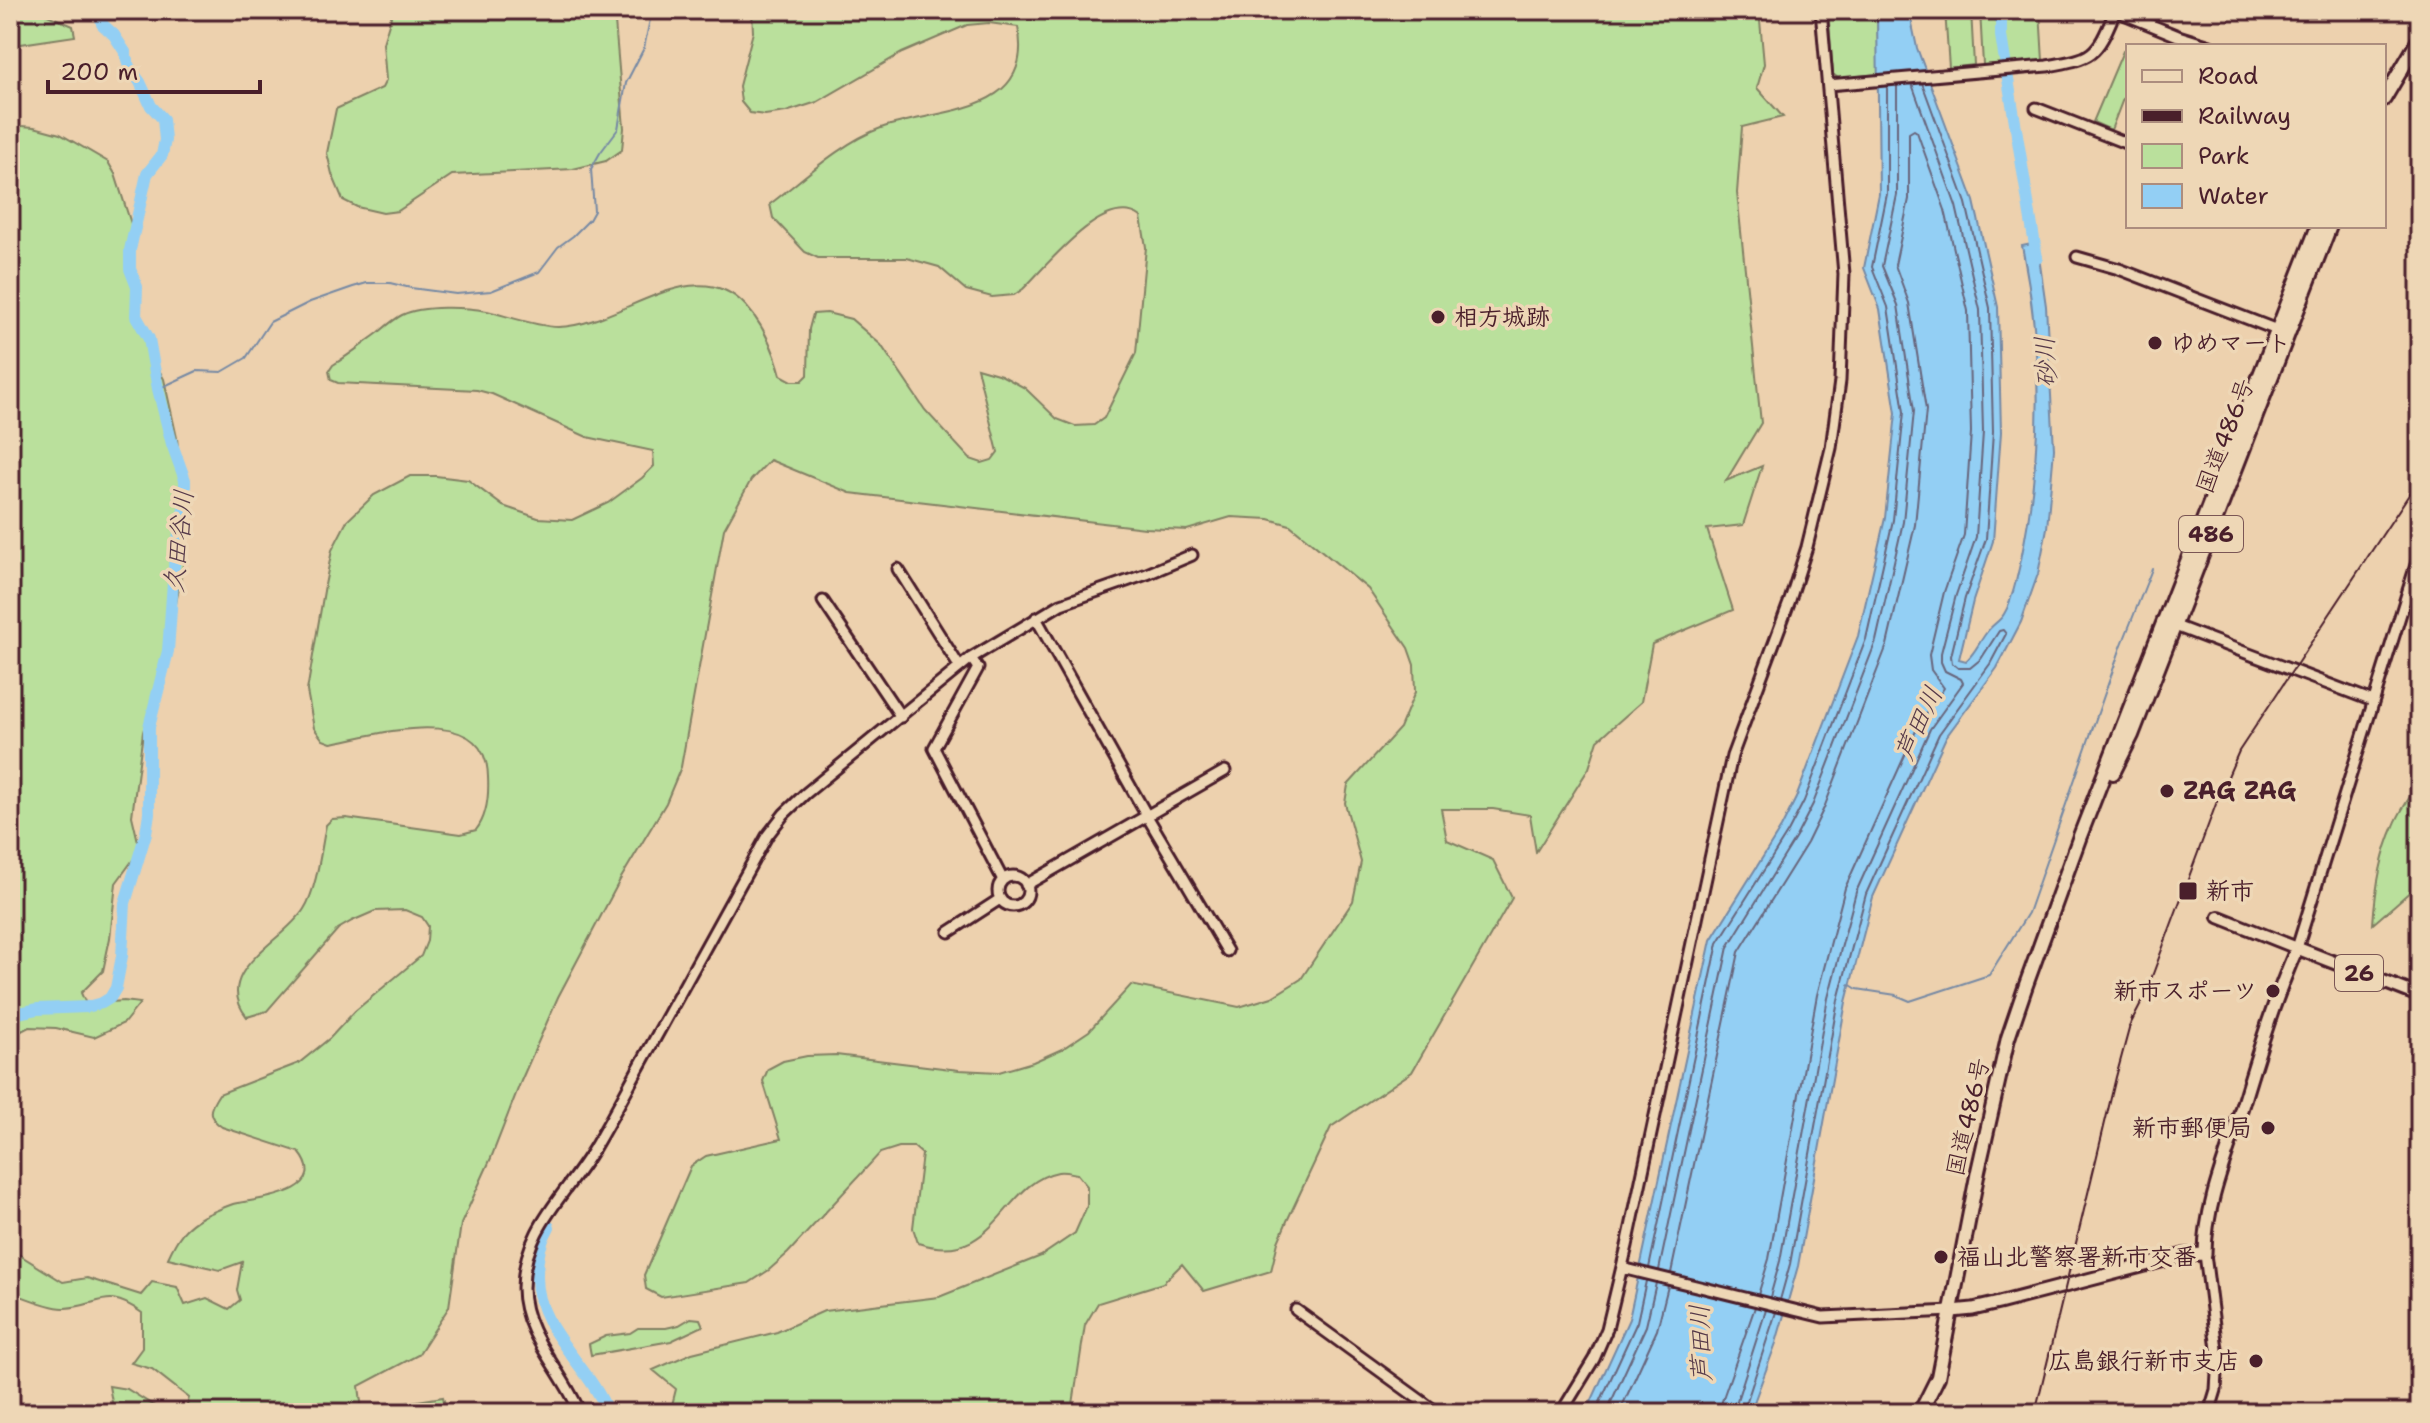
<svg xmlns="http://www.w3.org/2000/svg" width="2430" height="1423" font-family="'Shantell Sans','Klee One',sans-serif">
	<rect width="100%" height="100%" fill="#edd1ae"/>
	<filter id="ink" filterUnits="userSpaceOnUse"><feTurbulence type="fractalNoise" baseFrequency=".0125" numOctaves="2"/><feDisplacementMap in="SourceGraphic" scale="16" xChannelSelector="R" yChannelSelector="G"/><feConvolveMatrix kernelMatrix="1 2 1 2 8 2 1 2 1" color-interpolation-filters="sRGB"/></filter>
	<g filter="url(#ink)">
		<path fill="#bae09c" stroke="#828064" stroke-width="2" d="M10,10H36L73,26L75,36L21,44L10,55Z
			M393,10H614L624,128L622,150L606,161L573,169L452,175L398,211L383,213L357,207L343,200L332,174L327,153L336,109L382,88L386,80L383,43Z
			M752,10H1759L1764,64L1757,88L1783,117L1742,127L1737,193L1761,423L1726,481L1762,466L1743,525L1707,529L1733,610L1652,644L1641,702L1598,740L1589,768L1536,852L1530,815L1493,809H1441L1447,840L1493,860L1512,898L1412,1072L1331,1127L1287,1221L1278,1242L1271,1271L1204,1291L1182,1264L1163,1283L1098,1303L1085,1325L1072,1411L1069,1413H670L676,1389L653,1370L692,1353L777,1332L824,1311L939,1297L1041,1256L1075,1233L1087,1206V1186L1077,1174C1071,1173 1064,1171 1058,1172C1001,1183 997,1268 918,1243L913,1228L922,1154L914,1147H899L880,1153L788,1253L769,1270L749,1283L661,1297L646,1289L644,1275L691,1166L706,1156L781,1139L763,1081L768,1069L783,1061L807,1056L836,1055L959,1070L999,1072L1033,1062L1062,1049L1089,1031L1131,985L1239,1007L1272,997L1301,979L1353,901L1361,862L1345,803L1348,785L1400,728L1415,692L1414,665L1408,648L1368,589L1290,525L1269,519L1231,517L1187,530L1145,528L850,493L770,460L751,480L724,529L681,767L666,803L621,878L558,997L521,1081L491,1158L461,1224L449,1307L418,1355L359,1386L362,1410L443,1397L447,1413H185L189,1398L152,1369L131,1363L142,1348V1313C106,1286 101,1306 65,1308C51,1309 24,1297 10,1292V1249L63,1282L87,1278L141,1295L152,1282L177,1287L185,1305L207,1298L229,1309L240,1300L237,1290L242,1262L220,1270L168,1258C177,1238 184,1227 204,1216C213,1212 224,1207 233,1204C256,1199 333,1194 299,1152L222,1127C206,1116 209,1109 219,1094L299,1063L330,1038L355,1011L421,956L427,941L428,926L422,917L405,910L375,911L352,921L338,929L267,1011L247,1017C210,971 285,941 304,909C317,888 321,850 326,825L332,819L346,818L461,834L476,830C487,816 489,795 488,777C487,700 376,735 331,743L323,740L314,728L307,691L325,585L332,550L347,521L374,495L410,476H436L468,480L503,506L538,518L572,520L608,503L642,478L654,466L653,451L587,437L492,394L477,390L338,383L331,380L329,371L333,365C349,355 363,344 378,333C385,327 394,319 402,315C423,305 465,307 487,311C507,316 539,327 558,327C618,327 695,249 746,306C764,326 774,349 781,375L792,381H802L808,375L809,329L813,314L827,313L851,319L881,345L925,410L970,459L982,463L992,460L998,452L977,368L1001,375L1025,388L1057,419L1075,426L1094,425L1104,418L1136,353L1146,247L1141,217C1105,190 1047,266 1023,289L1014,295L992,297L966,290L939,267L907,258H818L805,252L773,218L770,204C803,179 842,142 881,128C937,108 1036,116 1018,27L989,23L967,25L902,53L817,102L786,112L765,115L750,113L741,102L739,86L753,32Z
			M1828,10H1877L1879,74L1838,78L1833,74Z
			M1945,10H1971L1974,65L1949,68Z
			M1980,10H2040L2043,61L1983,65Z
			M2123,51L2128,53V85L2125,93H2128V100L2123,99L2111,130L2093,122Z
			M10,125L34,127L60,134L108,162L115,174L133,230L128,263L135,290L134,319L145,335L150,353L164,379L177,438L185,516L186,550L170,636L143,732L132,816L140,850L116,883L110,938L103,971L81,993L86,1004L124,1001L140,1003L124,1023L94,1037L56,1028L29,1027L10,1037V894L14,869L10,863Z
			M2420,776V883L2373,924C2375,893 2381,855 2394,826C2401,808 2414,794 2420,776Z
			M691,1318L700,1319L703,1326L671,1341L591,1355L589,1344L606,1336L630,1333L638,1328H666L679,1325Z
			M109,1386L127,1389L164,1412L173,1413H114Z"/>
		<path fill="#93cff4" stroke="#7689a4" stroke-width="2" d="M1877,10H1909L1917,48L1974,201L1998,307L2001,432L1993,541L1973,601L1959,659L1966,661C1976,652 1979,642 1987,632C1992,625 2000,621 2004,614C2013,600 2021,561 2024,544C2043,444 2042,345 2022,246L2037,243L2046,306L2054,449L2047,528L2038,574L2021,622L1997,668L1946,737L1873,897L1846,1002L1798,1266L1776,1343L1750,1413H1586L1629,1319L1711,940L1781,828L1796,798L1858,636L1885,518L1896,413L1880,309L1864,268L1879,194Z"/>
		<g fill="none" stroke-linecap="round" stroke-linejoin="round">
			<path stroke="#67657b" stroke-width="2" d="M1649,1268L1718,943L1788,832L1804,801L1866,639L1893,520L1904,412L1888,307L1872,267L1887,194V86
				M1659,1270L1728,947L1796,837L1813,804L1876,641L1903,522L1914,411L1898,305L1882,266L1897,195V86
				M1671,1273L1739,952L1807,843L1824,808L1887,645L1915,525L1926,410L1909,303L1895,265L1909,199V133L1914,130L1917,132L1945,210L1968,311L1971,432L1964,535L1944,592L1929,655L1931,670L1944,688L1919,724L1845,888L1817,995L1769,1259L1758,1295
				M1770,1297L1780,1261L1828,998L1856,892L1930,729L1963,683L1961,679L1945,671L1941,662V653L1956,595L1976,537L1983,432L1980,310L1956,206L1912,84
				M1780,1300L1790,1264L1838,1000L1866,894L1939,734L1990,664L2006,634L2003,630L1999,631L1981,659L1970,668H1958L1952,663L1951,656L1965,598L1986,539L1993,432L1990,308L1966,203L1922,83
				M1595,1413L1637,1322L1646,1281
				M1606,1413L1646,1326L1656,1283
				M1619,1413L1657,1330L1668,1286
				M1721,1413L1722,1401L1755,1307
				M1733,1413L1766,1310
				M1743,1413L1776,1312"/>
			<path stroke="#7689a4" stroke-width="2" d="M158,389L197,371L222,372L246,358L270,322L310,302L353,287L367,283H390L411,288L456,294L491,291L539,272L558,247L573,236L589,220L594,211L591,169L600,153L618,129L626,83L644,48L652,10
				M1849,984L1857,989L1896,995L1910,1001L1989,975L2028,913L2121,647L2152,569"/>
			<path stroke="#93cff4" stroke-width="12" d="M2001,10V36L2037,258
				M10,1015L37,1009L87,1007L102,1003L110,998L116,988L122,956L125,903L146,833L149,813V727L168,651L175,554L185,504V480L172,444L158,389L149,339L136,316L137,287L130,269V250L147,174L162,155L165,140L163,119L151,106L140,82L129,67L125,52L114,35L102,24L100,10
				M549,1227C540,1242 537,1257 537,1275C536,1331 589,1364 608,1413"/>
			<g stroke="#4a1f2b" stroke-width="15">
				<path id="tertiary" d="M1828,85L2047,66C2093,58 2096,57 2114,14L2119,12L2178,36L2210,46
					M2036,108L2128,144
					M2077,257L2119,269L2277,330
					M898,569L959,666
					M823,601L901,717
					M1036,618L1147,816L1227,951
					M2170,624L2373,701
					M971,658L978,668L934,748L1003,880
					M998 891a15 15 0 1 1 30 0a15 15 0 1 1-30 0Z
					M1026,885L1225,771
					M949,932L1000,899
					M2297,948L2420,552
					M2205,1254L2218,1357L2216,1390L2209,1413
					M1622,1268L1823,1317L1952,1311
					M1296,1310L1438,1413
					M580,1413C563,1371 523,1335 523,1288C523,1230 565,1196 593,1150C614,1115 632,1079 652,1044C690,974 729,905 767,836L784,814L805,794L971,658L1061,604L1147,574L1192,555
					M1561,1413L1594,1359L1607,1329L1627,1246L1732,756L1790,600L1807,547L1831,448L1840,381L1844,274L1821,10"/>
			</g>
			<g stroke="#4a1f2b" stroke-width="16">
				<path id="secondary" d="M2219,917L2297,948"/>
			</g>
			<g stroke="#4a1f2b" stroke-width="17">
				<path id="primary" d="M1952,1311L1973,1309L1999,1303L2184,1255L2205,1254C2205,1210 2223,1164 2237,1123C2255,1064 2272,1004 2297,948L2420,996"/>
			</g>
			<g stroke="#4a1f2b" stroke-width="18">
				<path id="trunk" d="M2384,99L2420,38
					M2113,773L2132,735L2330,226
					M1920,1413L1938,1377L1978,1171L2008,1038L2026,985L2080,836L2318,226"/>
			</g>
			<use href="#tertiary" stroke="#eed7b6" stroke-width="9"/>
			<use href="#secondary" stroke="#eed7b6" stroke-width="10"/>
			<use href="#primary" stroke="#eed7b6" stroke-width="11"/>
			<use href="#trunk" stroke="#eed7b6" stroke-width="12"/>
			<path stroke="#4a1f2b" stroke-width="2" d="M2129,1027L2144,998L2216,804L2239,751L2420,478
				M2035,1413L2116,1077L2132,1018"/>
		</g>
	</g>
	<g fill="#4a1f2b" stroke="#eed7b6" stroke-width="3">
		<circle cx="1438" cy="317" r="8"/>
		<circle cx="2155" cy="343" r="8"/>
		<circle cx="2167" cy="791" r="8"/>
		<rect x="2178" y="881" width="20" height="20" rx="4"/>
		<circle cx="2273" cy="991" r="8"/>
		<circle cx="2268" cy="1128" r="8"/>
		<circle cx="1941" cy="1257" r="8"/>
		<circle cx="2256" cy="1361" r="8"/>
	</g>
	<g text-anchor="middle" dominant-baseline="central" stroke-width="7" stroke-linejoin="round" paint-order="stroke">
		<g fill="#eed7b6" stroke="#7b5655" stroke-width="2">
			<rect x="2179" y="516" width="64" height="36" rx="6"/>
			<rect x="2335" y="955" width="48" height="36" rx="6"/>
		</g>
		<g font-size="22" font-weight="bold" fill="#4a1f2b">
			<text x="2211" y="534">486</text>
			<text x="2359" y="973">26</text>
		</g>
		<g font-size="24" font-weight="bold" fill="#4a1f2b" stroke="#eed7b6" text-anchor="start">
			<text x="1454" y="317">相方城跡</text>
			<text x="2171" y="343">ゆめマート</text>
			<text x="2183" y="791">ZAG ZAG</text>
			<text x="2206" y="891">新市</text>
			<text x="2257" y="991" text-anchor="end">新市スポーツ</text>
			<text x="2252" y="1128" text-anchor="end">新市郵便局</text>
			<text x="1957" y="1257">福山北警察署新市交番</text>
			<text x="2240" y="1361" text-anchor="end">広島銀行新市支店</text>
		</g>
		<g font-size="24" fill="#4a1f2b" stroke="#eed7b6">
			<text transform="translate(2225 436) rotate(-69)">国道486号</text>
			<text transform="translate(1968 1117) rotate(-77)">国道486号</text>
		</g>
		<g font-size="26" font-style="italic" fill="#553949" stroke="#eed7b6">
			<text transform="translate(2045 362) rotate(-93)">砂川</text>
			<text transform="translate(178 541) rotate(-84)">久田谷川</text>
			<text transform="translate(1918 723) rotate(-65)">芦田川</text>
			<text transform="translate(1700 1343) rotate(-92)">芦田川</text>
		</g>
	</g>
	<rect width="2430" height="1423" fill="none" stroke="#eed7b6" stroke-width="40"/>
	<rect x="20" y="20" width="2390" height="1383" fill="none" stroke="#4a1f2b" stroke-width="3" filter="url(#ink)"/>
	<rect x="2126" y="44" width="260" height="184" fill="#eed7b6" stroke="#ac8d7e" stroke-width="2"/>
	<rect x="2142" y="70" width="40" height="12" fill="#eed7b6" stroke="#ac8d7e" stroke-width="2"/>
	<text x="2198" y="84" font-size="24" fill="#4a1f2b">Road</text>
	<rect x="2142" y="110" width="40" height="12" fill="#4a1f2b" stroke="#ac8d7e" stroke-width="2"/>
	<text x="2198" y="124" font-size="24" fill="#4a1f2b">Railway</text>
	<rect x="2142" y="144" width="40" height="24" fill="#bae09c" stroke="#ac8d7e" stroke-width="2"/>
	<text x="2198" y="164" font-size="24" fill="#4a1f2b">Park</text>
	<rect x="2142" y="184" width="40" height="24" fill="#93cff4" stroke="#ac8d7e" stroke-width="2"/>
	<text x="2198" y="204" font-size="24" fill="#4a1f2b">Water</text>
	<path d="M48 80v12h212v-12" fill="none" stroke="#4a1f2b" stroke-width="4"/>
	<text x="60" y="80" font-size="24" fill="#4a1f2b" stroke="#eed7b6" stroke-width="6" paint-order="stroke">200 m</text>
</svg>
